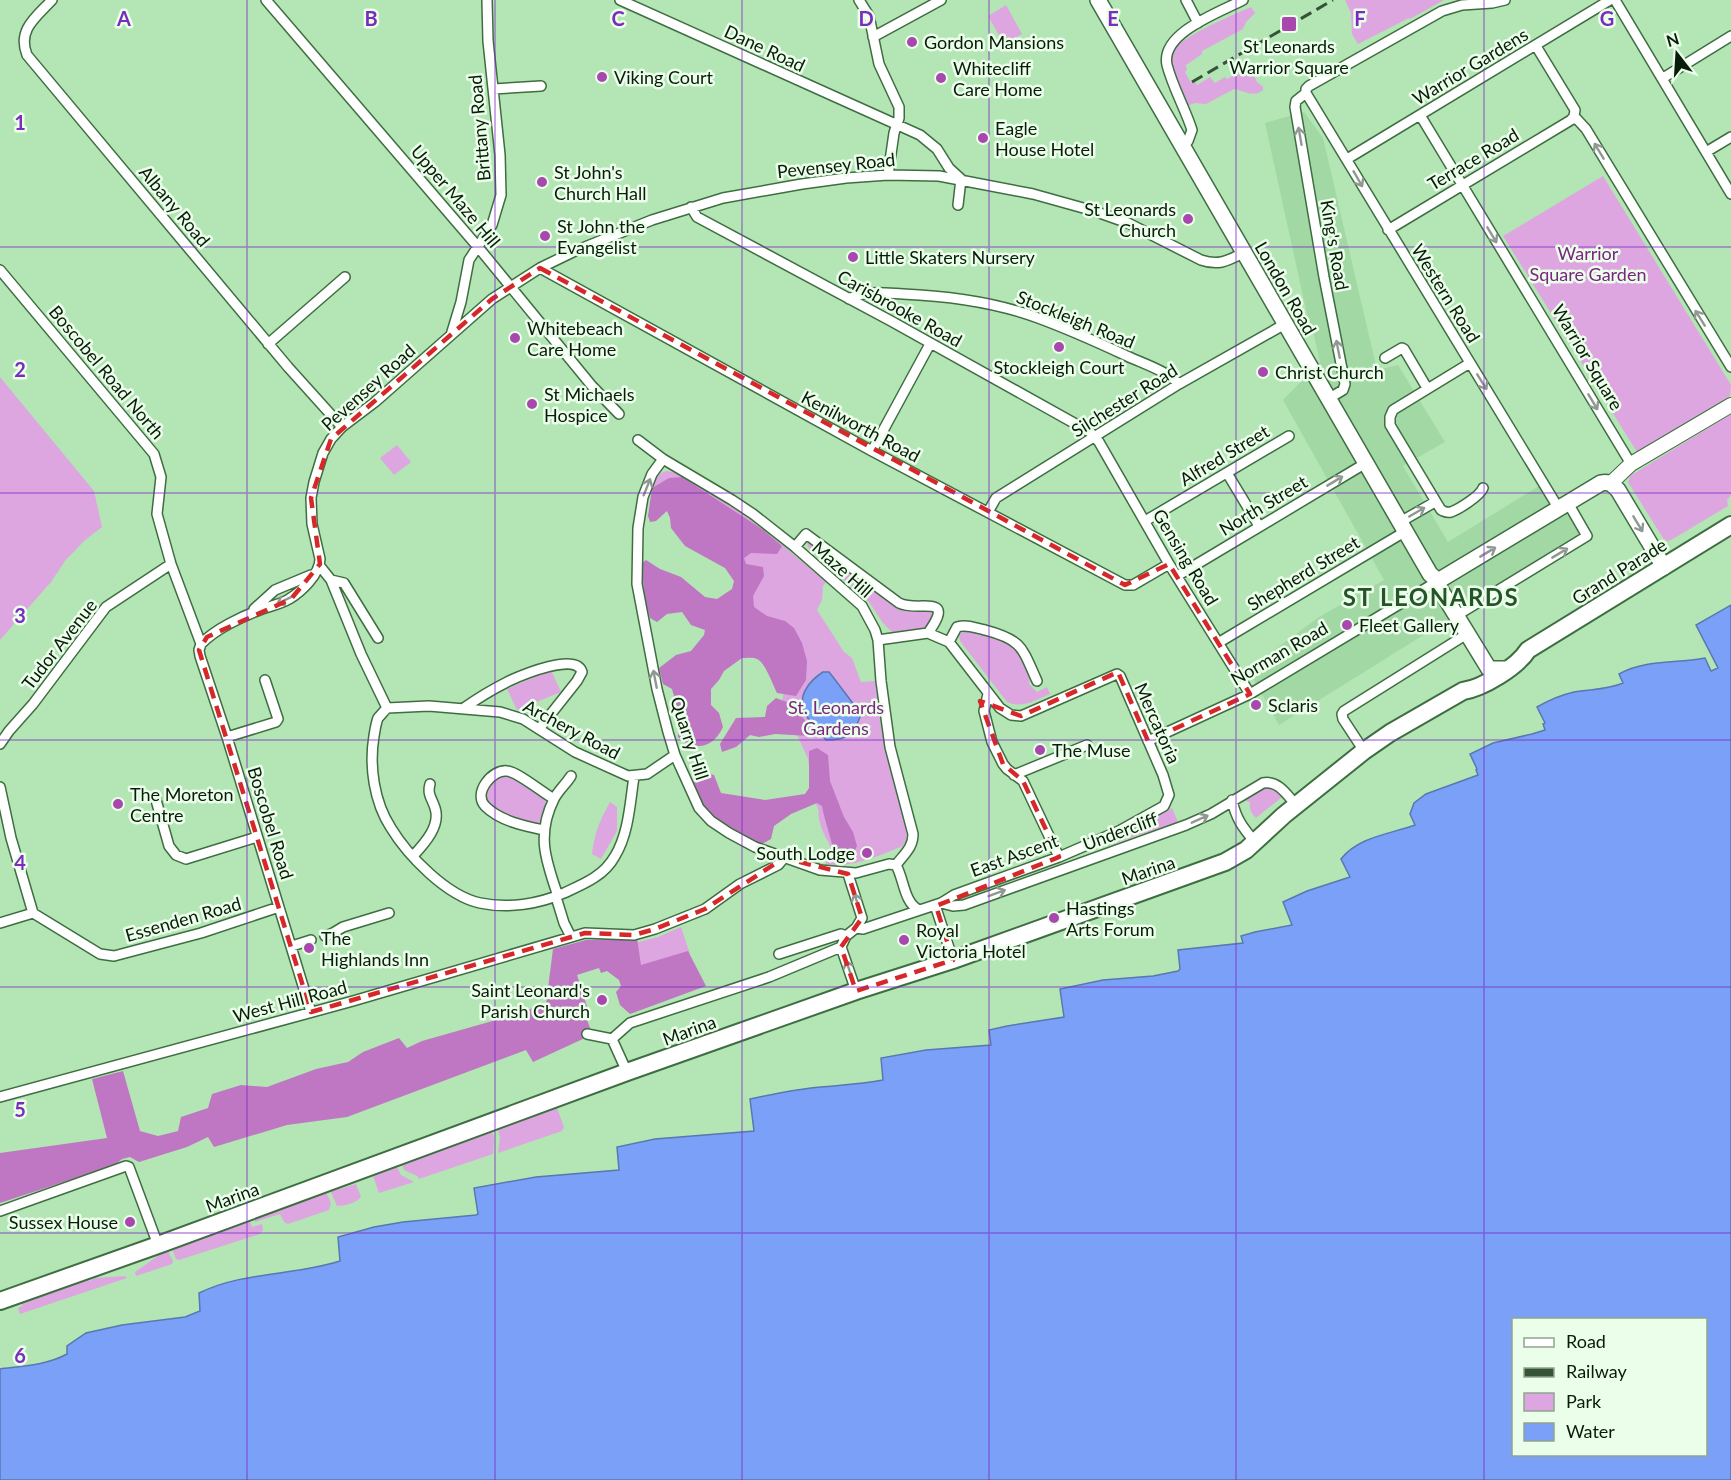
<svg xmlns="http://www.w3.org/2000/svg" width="1731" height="1480" font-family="Lato,sans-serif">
	<rect width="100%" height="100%" fill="#b3e6b4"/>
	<path fill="#a1d8a3" d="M1304,112L1323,138L1377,370L1398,365L1445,442L1403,466L1448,542L1539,486L1549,504L1570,510L1584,535L1279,725L1248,669L1319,617L1384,580L1283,400L1320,362L1312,327L1308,319L1265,123Z"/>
	<path fill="#dea6e0" d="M1345,0H1444L1410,19L1409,18L1358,44L1352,34L1351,13Z
		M1006,5L1022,34L1004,44L988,16Z
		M1251,7L1255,13L1246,22L1243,29L1202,51V54L1186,65L1187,70L1185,72L1191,83L1195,81L1197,85L1210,77L1215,83L1225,77L1227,79L1250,66L1257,82L1263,87V90C1254,98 1244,91 1234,89L1206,104L1195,103L1187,106C1182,93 1168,67 1172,53C1177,38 1235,14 1251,7Z
		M1603,176L1731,385L1730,396L1637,452L1503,236Z
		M0,377L94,491L102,527L84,541L65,561L51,582L0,640Z
		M1731,414V495L1727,500L1728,506L1671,540L1667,541L1663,538L1628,482L1630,476Z
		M397,445L411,462L394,475L380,458Z
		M666,471C682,473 695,483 708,491C751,518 788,549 826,582L823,586L822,600L817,610L844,652L852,658L861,682L875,681L882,733L906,820C907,830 908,838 903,846C880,855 851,869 826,864V861L830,859L833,852C829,842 822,833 820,823C817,815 821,810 815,803L808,759L799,739L780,709L785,688L763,650L749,588L664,498L652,489C655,480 657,474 666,471Z
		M809,540L899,607L934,609L936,616L929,627L922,629L892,632L883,623L869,602L808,547L807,541Z
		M967,630L1000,640L1011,645L1019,651L1031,673L1029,684L1037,692L1047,687L1050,694C1036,700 1022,709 1007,702L960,641L959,636L961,633Z
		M551,670L561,692L517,710L507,689Z
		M505,775L512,776L545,798C547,810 547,815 538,824C520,824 486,813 485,792L498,776Z
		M1265,787L1275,790L1282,797L1256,818C1251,813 1249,809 1250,802L1241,800Z
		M610,802L617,807V831L601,859L592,854C595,832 599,822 610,802Z
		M1172,808L1178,822L1103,847L1102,843Z
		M681,927L690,954L649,966H641L631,944L658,937Z
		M557,1108L564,1127L562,1131L498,1153L500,1138L498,1129Z
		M492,1132L494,1138L493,1154L419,1179L417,1176L404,1170L402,1164Z
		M397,1167L401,1175L414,1182L379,1193L373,1176Z
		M356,1184L361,1197C356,1203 345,1206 337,1206L330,1190L335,1187L340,1189Z
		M326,1192L331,1203L329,1210L288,1224L284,1222L280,1214L255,1222L253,1216Z
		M249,1219L252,1227L262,1224L263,1230L260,1234L179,1260L176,1259L171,1246Z
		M168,1251L173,1261L172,1264L136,1276L135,1272L162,1253Z
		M125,1276L127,1278L20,1314L18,1308L22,1306L23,1300L87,1277L89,1281L95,1278Z"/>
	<path fill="#bf76c3" d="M682,477L762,529L782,546L777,554L751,553L744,558L746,564L763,567L764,576L753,596L754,607L767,616L785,621L794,628L802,643L807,661L806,680L796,696L777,693C773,685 765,662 757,659C754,657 746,658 742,658L724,671L719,680L711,689V705L719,713L723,727C713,748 696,752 678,737V710L672,689L663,684L659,668L676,655L691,651L704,635L705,630L691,625L682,612L667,614L657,622L650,618L644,597L642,563L646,560L660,569L681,577L705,597L717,599L732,589L734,581L725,568L685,546L671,528L670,518L667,511L656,521L650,522L648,516L652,488L669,478Z
		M776,698L792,704L814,732L810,736L775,734L759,737L750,735L736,747L722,752L720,744L736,718L765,717L767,706Z
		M817,748L828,755L830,781L844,817L853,832L857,846L851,859L840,862L835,860C833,841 825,824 822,806L817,803L791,814L774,826L771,839L760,845C739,836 710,821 698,800C695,793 694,783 693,776L700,771L714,775L721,793L765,800L805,794L809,788V751Z
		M637,938L641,965L688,951L706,986L630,1014L620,1005L616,992L621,986L619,980L607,971L601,973L599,968L577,975L591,1019L587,1020L590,1028L585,1038L533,1062L526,1050L347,1117L287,1125L214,1147L208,1137L187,1147L139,1162L130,1157L122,1159L115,1165L0,1203V1153L107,1138L92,1079L123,1071L140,1131L158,1136L178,1131L181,1117L208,1108L212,1094L241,1085L267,1087L316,1069L348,1062L363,1052L399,1038L407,1048L422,1041L489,1022L546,1004L553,949L586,940Z"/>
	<path fill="#7aa0f8" stroke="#5878b1" stroke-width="1.5" fill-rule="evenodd" d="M1731,605V1480H0V1369C23,1366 47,1365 67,1354V1346L86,1333L122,1325L185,1317L200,1311L199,1293C244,1271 294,1276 340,1261L338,1237L374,1227L403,1222L476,1215L478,1214L474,1188L536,1177L619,1170L617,1147L655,1139L754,1131L750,1099C773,1094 797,1089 821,1087C842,1085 862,1084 883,1080L881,1058L926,1050L991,1045L989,1030L1007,1026L1064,1017L1060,989L1103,980L1153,976L1178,971L1180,969L1178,950L1243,943L1241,936L1255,932L1292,925L1283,902L1307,891L1350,877L1341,859C1358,837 1390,834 1415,825L1410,814L1414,803L1426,794L1478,775L1476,770L1477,769L1470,754L1493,743L1532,734L1545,730L1543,724L1545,723L1537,707C1549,700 1561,695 1574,692C1591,689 1607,690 1623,683L1619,674C1645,659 1676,664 1705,658L1711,671L1718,668L1696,625ZM1514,1320H1706V1454H1514Z
		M823,672H829L833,677L861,714C854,735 848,740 826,740C814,726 794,709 806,689C810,682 815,677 823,672Z"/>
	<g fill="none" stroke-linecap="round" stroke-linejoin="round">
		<g stroke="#3f6d42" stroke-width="12">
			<path id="street" d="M52,0C36,17 17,30 27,55L288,367L342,427
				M266,0L478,247L592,386L619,414
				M620,0L920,135L937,149L949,168L961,179L958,205
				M859,0L869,16L879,64L899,107V118L894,133L888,175
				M1186,0L1198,23
				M1615,0L1731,194
				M873,37L941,0
				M1536,46L1575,110L1574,116L1586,129L1731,367
				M1663,78L1731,36
				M493,89L541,86
				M1306,93L1559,509
				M1306,93L1296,101L1295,107L1324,277L1345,384L1343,390L1328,399
				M1306,93V89L1309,86L1442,11L1462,5L1492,3L1505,0
				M1420,115L1631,464
				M1181,146L1188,141L1192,130C1185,108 1173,88 1167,65C1160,33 1220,12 1243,0
				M1706,152L1731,137
				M1347,159L1610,0
				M691,207L697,217L891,321L1090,432L1099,442L1169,564L1250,694
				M1388,230L1571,120L1574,116
				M540,268L872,451L1125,585H1133L1169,564
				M0,270L154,454L161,477L157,514L171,564L201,644L199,650L200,656L227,737L311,1012
				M849,299C865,290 885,293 903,294C948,296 995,302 1038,318C1068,329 1097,342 1127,356C1144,364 1165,370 1179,384
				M451,335L461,302L469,260L492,225L501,195L500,155L488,41L487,0
				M268,344L345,277
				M1385,358L1402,348L1404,349L1427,388
				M1470,363L1393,410L1390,417V425L1441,510C1446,512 1446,513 1451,512C1459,509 1480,496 1483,488
				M638,440L663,459L732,500L753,514L795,547L862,606L875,630L878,640L881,681L890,747L913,834C913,848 904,854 896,865
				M872,451L930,344
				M663,459L652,474L643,497L638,528L637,584L657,689L668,732L675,755L699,808L711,821L729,833L755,847L820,870L856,873L889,864L896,865
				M1227,473L1259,526
				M988,512L996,498L1179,384L1285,324
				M1145,521L1289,436
				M1400,522L1435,502
				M795,547L806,534L899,603C918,613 957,592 928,633
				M319,565L331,580L361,654L387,708
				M1177,576L1366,463
				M331,580L344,583L378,638
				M254,609L275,590L311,575
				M1456,616L1587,536L1568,503
				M949,642L957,627C967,624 975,628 985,630C1023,640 1022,648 1037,681
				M1218,643L1406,531
				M201,644C215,629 243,616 262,609C271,606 281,604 289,599C301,592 320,574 320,559L312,524L311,498L314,482L323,453L331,439L342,427L375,402L492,299L540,268L575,251L652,220L723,198L802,184L846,178L888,175L939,176L1033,194L1094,211L1128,223L1201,260C1219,266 1227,261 1243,253
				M988,694L984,711L992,742L1003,764L1007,769L1023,781L1059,857
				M464,708C478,698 493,689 509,681C522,675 576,652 582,672L577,681L539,729
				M227,737L276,722L278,719L265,680
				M1148,741L1250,694L1438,581
				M0,744L9,731L33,704L106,607L171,564
				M1364,751L1343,719L1342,714L1344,711L1467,634
				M1014,775L1087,745
				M634,777C630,802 629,833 615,856C604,876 584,884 564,893C539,904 508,909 480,903C447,896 408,856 391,828C374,802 369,766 374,736C375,730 376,723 378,718C381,715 384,711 387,708L429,706L500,712L523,719L575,752L628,776L647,774L675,755
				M0,787L11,838L33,913
				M156,800L169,846L176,855L186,859L257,837
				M1232,800C1236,819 1243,828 1255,842
				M544,830C524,826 500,821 485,806C473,793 492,769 507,771C518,772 543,793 554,799
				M413,856C424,844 441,826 435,808C432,798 427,795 430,784
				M896,865C904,879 904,903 919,910
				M558,896C546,861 536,835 554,799C558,791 566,784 571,776
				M556,897L564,923L571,937
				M941,903L953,906L964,905L1186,825L1211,814L1263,783C1278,780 1287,795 1296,805
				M935,905L953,960
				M0,923L33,913L100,954L114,956L201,933L279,907
				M856,928L863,929L941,903L954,895L1059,857L1119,831L1164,806L1169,795L1163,775L1120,676L1117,674L1021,716L1011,715L1000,708L949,642L928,633L878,640
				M325,936L333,933L343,927L389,913
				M292,946L311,940
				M841,947L856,991
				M779,954L841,934L846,936L856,928L862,918L848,874
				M587,1034L612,1039L627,1072
				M612,1039L630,1023L769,977L841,947L846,936
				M0,1097L353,1001L585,933L634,935L655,929L705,909L740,884L778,865L784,858
				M0,1211L126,1166L129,1167L158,1245"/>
		</g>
		<g stroke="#3f6d42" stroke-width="16">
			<path id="secondary" d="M1611,483L1631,464L1731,405"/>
		</g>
		<g stroke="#3f6d42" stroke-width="18">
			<path id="primary" d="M1098,0L1430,574L1438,581L1440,589L1489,669H1507
				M1438,581L1601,483C1609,481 1612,484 1618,490L1664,567"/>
		</g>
		<g stroke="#3f6d42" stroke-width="20">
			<path id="highway" d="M0,1301L158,1245L627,1072L856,991L953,960L1225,862L1246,850L1284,815L1364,751L1390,733L1463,691C1483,688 1517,667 1528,650L1731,525"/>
		</g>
		<use href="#street" stroke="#fff" stroke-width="9"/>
		<use href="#secondary" stroke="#fff" stroke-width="14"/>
		<use href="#primary" stroke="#fff" stroke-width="15"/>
		<use href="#highway" stroke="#fff" stroke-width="16"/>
		<path stroke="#365237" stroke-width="3" stroke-dasharray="12 6" stroke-linecap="butt" d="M1192,82L1333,0"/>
	</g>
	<defs><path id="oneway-shaft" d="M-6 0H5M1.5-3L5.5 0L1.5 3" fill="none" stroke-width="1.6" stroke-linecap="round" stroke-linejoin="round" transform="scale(1.5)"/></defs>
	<g stroke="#909991">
		<use href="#oneway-shaft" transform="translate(1300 136) rotate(-100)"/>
		<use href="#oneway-shaft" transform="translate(1599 151) rotate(-121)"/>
		<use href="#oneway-shaft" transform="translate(1358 179) rotate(60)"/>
		<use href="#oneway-shaft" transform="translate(1492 235) rotate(59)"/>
		<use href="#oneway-shaft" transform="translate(1700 318) rotate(-122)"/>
		<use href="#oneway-shaft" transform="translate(1338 349) rotate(-101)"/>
		<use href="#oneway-shaft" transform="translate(1482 382) rotate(58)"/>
		<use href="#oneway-shaft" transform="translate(1593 402) rotate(59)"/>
		<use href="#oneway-shaft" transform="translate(1335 481) rotate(-31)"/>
		<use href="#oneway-shaft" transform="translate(647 487) rotate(-68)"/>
		<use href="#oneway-shaft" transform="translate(1417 512) rotate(-30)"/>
		<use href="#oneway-shaft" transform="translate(1638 524) rotate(59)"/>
		<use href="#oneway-shaft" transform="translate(1488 552) rotate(-31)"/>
		<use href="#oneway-shaft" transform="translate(1560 553) rotate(-31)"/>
		<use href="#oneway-shaft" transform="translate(285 600) rotate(154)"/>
		<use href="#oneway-shaft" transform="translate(655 679) rotate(-101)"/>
		<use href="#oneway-shaft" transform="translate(1200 819) rotate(-24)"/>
		<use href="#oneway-shaft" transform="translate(997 893) rotate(-20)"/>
		<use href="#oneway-shaft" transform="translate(857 902) rotate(-107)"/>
		<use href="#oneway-shaft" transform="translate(849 969) rotate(-109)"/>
	</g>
	<path fill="none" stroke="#d62828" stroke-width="4.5" stroke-dasharray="12 8" stroke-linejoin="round" d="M540,268L1125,585L1169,564L1250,694L1148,741L1118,672L1021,716L980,701L1003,764L1023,781L1059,857L936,906L953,960L856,991L841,947L862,918L848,874L784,858L705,909L655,929L634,935L585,933L311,1012L199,650L207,637L291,599L320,564L311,498L331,439L492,299Z"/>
	<path fill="none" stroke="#7b2cbf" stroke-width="1.5" stroke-opacity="0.55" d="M247,0V1480M495,0V1480M742,0V1480M989,0V1480M1236,0V1480M1484,0V1480M0,247H1731M0,493H1731M0,740H1731M0,987H1731M0,1233H1731"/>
	<g fill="#a847ae" stroke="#eafeea" stroke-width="2">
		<rect x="1281" y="16" width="16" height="16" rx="3"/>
		<circle cx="912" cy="42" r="6"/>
		<circle cx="602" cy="77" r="6"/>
		<circle cx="941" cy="78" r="6"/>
		<circle cx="983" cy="138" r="6"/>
		<circle cx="542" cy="182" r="6"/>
		<circle cx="1188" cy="219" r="6"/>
		<circle cx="545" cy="236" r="6"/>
		<circle cx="853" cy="257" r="6"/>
		<circle cx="515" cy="338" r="6"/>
		<circle cx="1059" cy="347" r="6"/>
		<circle cx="1263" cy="372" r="6"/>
		<circle cx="532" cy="404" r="6"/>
		<circle cx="1347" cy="625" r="6"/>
		<circle cx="1256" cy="705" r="6"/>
		<circle cx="1040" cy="750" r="6"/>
		<circle cx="118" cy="804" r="6"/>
		<circle cx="867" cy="853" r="6"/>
		<circle cx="1054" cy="918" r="6"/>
		<circle cx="904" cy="940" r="6"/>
		<circle cx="309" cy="948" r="6"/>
		<circle cx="602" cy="1000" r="6"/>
		<circle cx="130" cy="1222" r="6"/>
	</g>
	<g text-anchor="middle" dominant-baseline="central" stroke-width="5" stroke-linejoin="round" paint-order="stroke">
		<g font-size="18" fill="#091c0a" stroke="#eafeea" text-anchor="start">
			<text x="924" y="42">Gordon Mansions</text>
			<text x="1289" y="46" text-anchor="middle">St Leonards<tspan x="1289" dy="21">Warrior Square</tspan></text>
			<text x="953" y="68">Whitecliff<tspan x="953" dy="21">Care Home</tspan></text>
			<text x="614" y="77">Viking Court</text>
			<text x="995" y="128">Eagle<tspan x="995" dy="21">House Hotel</tspan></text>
			<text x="554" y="172">St John's<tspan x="554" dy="21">Church Hall</tspan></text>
			<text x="1176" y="209" text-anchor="end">St Leonards<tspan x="1176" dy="21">Church</tspan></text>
			<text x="557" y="226">St John the<tspan x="557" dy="21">Evangelist</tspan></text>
			<text x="865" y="257">Little Skaters Nursery</text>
			<text x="527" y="328">Whitebeach<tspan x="527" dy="21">Care Home</tspan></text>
			<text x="1059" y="367" text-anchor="middle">Stockleigh Court</text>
			<text x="1275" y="372">Christ Church</text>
			<text x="544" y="394">St Michaels<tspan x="544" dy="21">Hospice</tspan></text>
			<text x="1359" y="625">Fleet Gallery</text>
			<text x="1268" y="705">Sclaris</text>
			<text x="1052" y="750">The Muse</text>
			<text x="130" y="794">The Moreton<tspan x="130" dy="21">Centre</tspan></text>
			<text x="855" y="853" text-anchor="end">South Lodge</text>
			<text x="1066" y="908">Hastings<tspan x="1066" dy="21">Arts Forum</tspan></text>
			<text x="916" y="930">Royal<tspan x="916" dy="21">Victoria Hotel</tspan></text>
			<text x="321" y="938">The<tspan x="321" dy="21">Highlands Inn</tspan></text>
			<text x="590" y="990" text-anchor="end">Saint Leonard's<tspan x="590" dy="21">Parish Church</tspan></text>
			<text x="118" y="1222" text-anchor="end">Sussex House</text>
		</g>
		<g font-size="18" fill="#091c0a" stroke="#eafeea">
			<text transform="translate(765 48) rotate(25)">Dane Road</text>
			<text transform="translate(1470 66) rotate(-31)">Warrior Gardens</text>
			<text transform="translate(479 128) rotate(-95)">Brittany Road</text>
			<text transform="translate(1473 159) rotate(-31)">Terrace Road</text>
			<text transform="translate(836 165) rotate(-6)">Pevensey Road</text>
			<text transform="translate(456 196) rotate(50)">Upper Maze Hill</text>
			<text transform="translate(175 206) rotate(50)">Albany Road</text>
			<text transform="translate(1335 245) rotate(80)">King's Road</text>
			<text transform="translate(1286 288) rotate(60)">London Road</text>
			<text transform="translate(1446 293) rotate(58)">Western Road</text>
			<text transform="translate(900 308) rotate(29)">Carisbrooke Road</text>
			<text transform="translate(1076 319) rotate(22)">Stockleigh Road</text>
			<text transform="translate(1588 357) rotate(59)">Warrior Square</text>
			<text transform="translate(107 372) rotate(50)">Boscobel Road North</text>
			<text transform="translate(368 387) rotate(-42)">Pevensey Road</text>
			<text transform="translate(1124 400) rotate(-32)">Silchester Road</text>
			<text transform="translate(861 426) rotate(28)">Kenilworth Road</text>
			<text transform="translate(1224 455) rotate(-31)">Alfred Street</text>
			<text transform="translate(1263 505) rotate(-31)">North Street</text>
			<text transform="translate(1186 557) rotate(59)">Gensing Road</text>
			<text transform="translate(843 569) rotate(42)">Maze Hill</text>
			<text transform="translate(1619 571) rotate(-32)">Grand Parade</text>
			<text transform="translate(1303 573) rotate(-31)">Shepherd Street</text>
			<text transform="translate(59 644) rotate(-52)">Tudor Avenue</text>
			<text transform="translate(1279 653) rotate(-30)">Norman Road</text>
			<text transform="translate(1158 723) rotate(66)">Mercatoria</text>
			<text transform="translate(572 729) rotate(28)">Archery Road</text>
			<text transform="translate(690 738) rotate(72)">Quarry Hill</text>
			<text transform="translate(271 823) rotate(73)">Boscobel Road</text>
			<text transform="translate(1120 831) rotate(-20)">Undercliff</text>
			<text transform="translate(1014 855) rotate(-20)">East Ascent</text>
			<text transform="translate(1148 870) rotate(-19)">Marina</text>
			<text transform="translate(183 919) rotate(-16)">Essenden Road</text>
			<text transform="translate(290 1001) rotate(-15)">West Hill Road</text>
			<text transform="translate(689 1030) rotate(-20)">Marina</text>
			<text transform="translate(232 1197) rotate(-20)">Marina</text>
		</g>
		<g font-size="18" fill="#7c2482" stroke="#eafeea">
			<text x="1588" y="253">Warrior<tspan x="1588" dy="21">Square Garden</tspan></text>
			<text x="836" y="707">St. Leonards<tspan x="836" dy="21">Gardens</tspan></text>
		</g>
		<g font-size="24" font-weight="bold" letter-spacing="1.5" fill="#265429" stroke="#eafeea">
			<text x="1431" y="596">ST LEONARDS</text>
		</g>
	</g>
	<g font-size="20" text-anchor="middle" font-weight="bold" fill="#7b2cbf" stroke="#eafeea" stroke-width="5" stroke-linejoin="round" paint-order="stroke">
		<text x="124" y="26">A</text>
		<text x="371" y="26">B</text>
		<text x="618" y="26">C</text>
		<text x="866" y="26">D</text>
		<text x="1113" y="26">E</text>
		<text x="1360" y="26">F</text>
		<text x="1607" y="26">G</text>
		<text x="20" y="130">1</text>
		<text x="20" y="377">2</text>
		<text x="20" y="623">3</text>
		<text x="20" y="870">4</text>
		<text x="20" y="1117">5</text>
		<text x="20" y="1363">6</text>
	</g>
	<rect x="1512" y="1318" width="195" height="138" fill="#eafeea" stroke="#90a490" stroke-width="1.5"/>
	<rect x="1524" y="1338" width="30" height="9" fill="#ffffff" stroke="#90a490" stroke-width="1.5"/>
	<text x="1566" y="1348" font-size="18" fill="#091c0a">Road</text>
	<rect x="1524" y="1368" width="30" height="9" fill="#365237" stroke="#90a490" stroke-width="1.5"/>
	<text x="1566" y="1378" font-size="18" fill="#091c0a">Railway</text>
	<rect x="1524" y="1393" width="30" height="18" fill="#dea6e0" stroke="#90a490" stroke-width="1.5"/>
	<text x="1566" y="1408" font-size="18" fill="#091c0a">Park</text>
	<rect x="1524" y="1423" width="30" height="18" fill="#7aa0f8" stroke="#90a490" stroke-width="1.5"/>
	<text x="1566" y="1438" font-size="18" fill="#091c0a">Water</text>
	<g transform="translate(1677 54) rotate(343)" stroke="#eafeea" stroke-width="4.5" paint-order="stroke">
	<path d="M0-4.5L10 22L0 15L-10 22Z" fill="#091c0a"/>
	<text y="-9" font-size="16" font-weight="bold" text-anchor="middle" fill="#091c0a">N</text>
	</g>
</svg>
